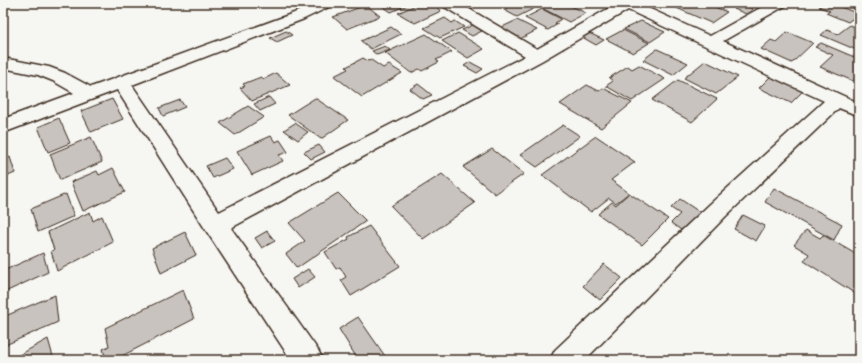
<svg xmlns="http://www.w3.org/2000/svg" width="862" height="363" font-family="'Comic Neue',sans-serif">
	<rect width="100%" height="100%" fill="#f6f6f2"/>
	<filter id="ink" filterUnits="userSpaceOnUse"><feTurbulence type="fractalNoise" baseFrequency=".025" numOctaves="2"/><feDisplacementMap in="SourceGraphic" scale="8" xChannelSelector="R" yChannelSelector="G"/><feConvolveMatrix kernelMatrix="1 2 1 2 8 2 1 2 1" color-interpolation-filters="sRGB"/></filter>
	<g filter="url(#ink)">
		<path fill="#c8c3be" stroke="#3b2a1e" d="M378,3H409L410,4L391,12Z
			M420,3H431L441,11L415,23L398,13Z
			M461,3H483L470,9Z
			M498,3H530L537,7L517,17L504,10L508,8Z
			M532,3H569L567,4L586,13L569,22Z
			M677,3H705L727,12L711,23L672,6Z
			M825,3H830L859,14L848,22L826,13L830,11L819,7Z
			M741,4L753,9L746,14L734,9Z
			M366,5L380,16L347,29L333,17Z
			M542,9L561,19L555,23L558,24L548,30L525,18Z
			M445,18L452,23L455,21L464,27L440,38L424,28Z
			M517,20L537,30L520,39L500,28Z
			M641,21L665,32L650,42L624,29Z
			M473,25L482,31L472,36L462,30Z
			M850,25L859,29V51L821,35L827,30L838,34Z
			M391,27L401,34L371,49L361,41Z
			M623,30L649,43L633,53L606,39Z
			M286,31L292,35L277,42L270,38Z
			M787,32L813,43L792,63L761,49L771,40L776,42Z
			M458,33L484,49L468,58L442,41Z
			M589,33L604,40L596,45L582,37Z
			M426,34L452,52L436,60L439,62L422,71L419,69L411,73L385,53Z
			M821,43L859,59V76L853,81L820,67L833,55L815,47Z
			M385,46L390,50L377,55L372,51Z
			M657,49L688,63L673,75L643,60Z
			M363,58L368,61L371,60L383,68L389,65L402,73L362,97L334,76L348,69L346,67Z
			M705,61L738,77L716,94L684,78Z
			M470,62L483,69L477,73L464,66Z
			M639,65L665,79L632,101L606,86L613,81L609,78L628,66L632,69Z
			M276,73L290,85L252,101L240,88L245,86L243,84L261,77L264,79Z
			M771,76L803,91L791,103L759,88Z
			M678,80L717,99L692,122L652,100Z
			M418,84L432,95L423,99L410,89Z
			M587,85L599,91L603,88L632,103L601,128L560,104Z
			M269,97L275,104L260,111L254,104Z
			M315,98L348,120L321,139L288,115Z
			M112,99L123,119L91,132L81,111Z
			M180,100L185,107L163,116L159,108Z
			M248,106L264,117L235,135L220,123Z
			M59,118L70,143L48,152L38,127Z
			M295,123L308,132L298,140L284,130Z
			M563,125L580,136L537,167L520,155Z
			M271,136L275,142L280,140L288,152L279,155L283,161L252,175L237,151Z
			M596,136L635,162L611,180L629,193L616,203L609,198L591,212L542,175Z
			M91,137L102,162L60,180L50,154Z
			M319,145L325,152L311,159L304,152Z
			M492,149L524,174L495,194L463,167Z
			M10,157L15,173L3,178V160Z
			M225,158L233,169L213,178L206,166Z
			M113,168L125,192L83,211L71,182L97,171L99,175Z
			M442,174L475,203L423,239L391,206Z
			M774,188L842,224L834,240L765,202Z
			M338,193L366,221L297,268L286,254L305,241L289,223Z
			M629,193L668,219L642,245L598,214L612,202L616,205Z
			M66,194L74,216L38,232L31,209Z
			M680,199L701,213L684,232L671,223L680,214L671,208Z
			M90,212L93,221L102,216L113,242L57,271L51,251L54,250L48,232Z
			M743,215L765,226L756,241L734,229Z
			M369,226L400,266L351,296L341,280L346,277L340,267L336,269L325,252L349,239L348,237Z
			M806,230L820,238L823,235L859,256V296L804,261L809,254L794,245Z
			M267,231L275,241L262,248L255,238Z
			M185,232L196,255L161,273L152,248Z
			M43,253L48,272L3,293V271Z
			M604,264L622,278L600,300L583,286Z
			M308,269L315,277L298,288L292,279Z
			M183,290L194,319L114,360H106L103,349L109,346L105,328Z
			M55,295L58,322L3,346V317Z
			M358,317L385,356L380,360H358L339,329Z
			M48,339L54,360H10Z"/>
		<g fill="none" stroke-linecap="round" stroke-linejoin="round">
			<g stroke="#3b2a1e" stroke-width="3">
				<path id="minor" d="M314,3H333L331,6L304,19L132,85L219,212L525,56L443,6L441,3H459L537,49L618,3H637L710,36L769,3H787L785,6L723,41L859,103V116L839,108L726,216L585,360H550L555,350L710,204L824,101L628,10L543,60L231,228L318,350L323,360H291L207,232L117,90L3,133V119L74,93L53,81L38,75L3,68V58L49,67L65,73L91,87L294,13Z"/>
			</g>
			<use href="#minor" fill="#f6f6f2" fill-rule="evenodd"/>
		</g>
	</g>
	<rect width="862" height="363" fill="none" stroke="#f6f6f2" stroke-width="16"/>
	<rect x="8" y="8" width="846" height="347" fill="none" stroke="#3b2a1e" stroke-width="1.5" filter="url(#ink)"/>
</svg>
